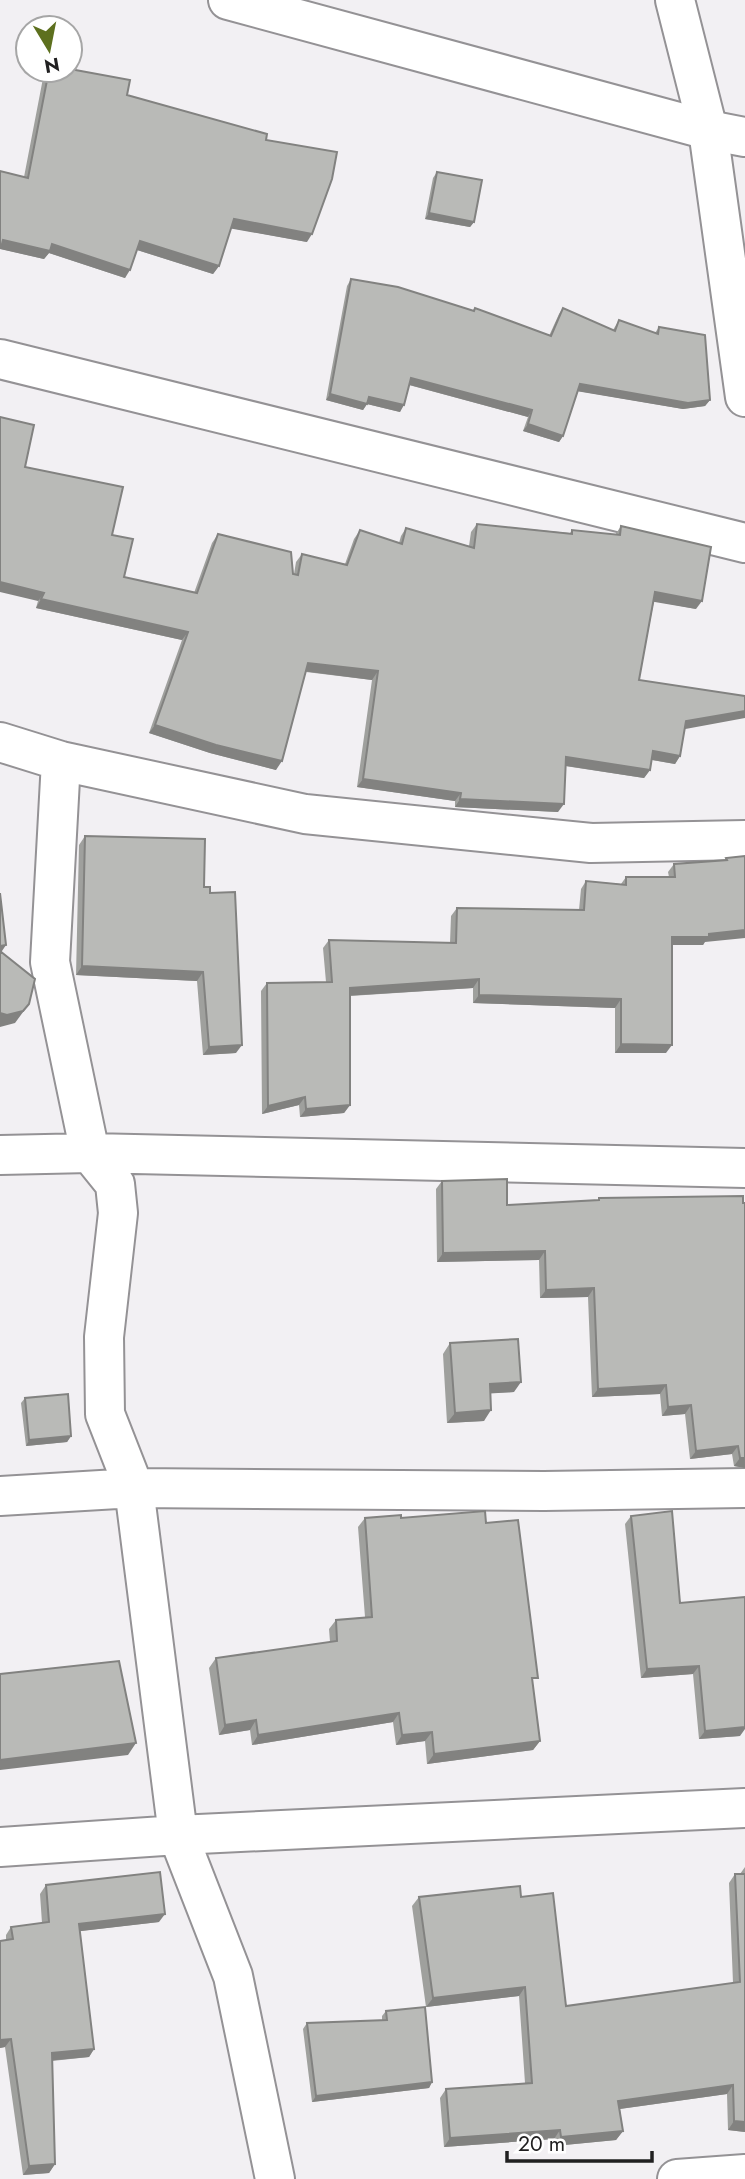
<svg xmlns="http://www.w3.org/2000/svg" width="745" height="2179" font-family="Jost,sans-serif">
	<rect width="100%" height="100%" fill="#f2f0f3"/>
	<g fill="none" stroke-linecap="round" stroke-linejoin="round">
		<g stroke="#949295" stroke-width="42">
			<path id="minor" d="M675,0L708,130L745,397
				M0,359L745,543
				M0,742L61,761L305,814L591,843L745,840
				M61,761L50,962L90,1153L115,1184L118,1213L104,1337L105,1414L134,1488L178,1835L233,1976L275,2179
				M0,1155L90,1153L745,1168
				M0,1496L134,1488L544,1491L745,1488
				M0,1847L178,1835L745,1808
				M677,2179L745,2174"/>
		</g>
		<g stroke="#949295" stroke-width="42">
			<path id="secondary" d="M228,0L708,130L745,137"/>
		</g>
		<use href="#minor" stroke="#fff" stroke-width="38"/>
		<use href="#secondary" stroke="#fff" stroke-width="38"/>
	</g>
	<path fill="#9fa09d" d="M47,70H70L127,95L266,140L307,242L231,228L219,266L213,274L137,250L125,278L49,253L44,259L1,249L24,177L44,73Z
		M437,172L474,222L470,227L425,219L433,178Z
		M351,279L474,311L475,308L549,336L559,314L563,308L613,330L619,320L655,333L659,327L710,400L705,406L683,409L578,391L563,436L559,442L523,431L528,417L409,385L400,412L367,404L363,410L326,400L347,286Z
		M25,467L112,535L124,577L194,593L212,543L218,534L294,574L296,562L302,554L345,564L354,539L360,530L399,543L401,536L406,528L469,546L471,532L477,524L570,533L572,530L615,535L621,526L696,609L654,601L639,680L685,729L680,756L675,764L652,760L650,770L644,778L565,766L558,812L455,807V801L357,787L372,680L306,672L276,770L210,753L149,733L182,640L36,608L38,601Z
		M85,836L204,887L210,893L236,1053L203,1055L197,981L76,975L79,845Z
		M745,856L703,945H672L666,1053H615V1008L473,1003V988L350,996V1105L344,1113L300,1117L299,1105L262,1114L261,991L267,983L326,982L323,948L329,940L450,943L451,916L457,908L579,910L581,889L586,881L621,884L626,877H669L668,872L674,864L724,860L726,858Z
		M442,1181L507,1205L598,1200L599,1198L745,1203V1468L734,1466L732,1454L690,1459L685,1414L662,1416L660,1394L592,1397L588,1297L540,1298L539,1260L437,1262L436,1189Z
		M450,1343L514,1392L490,1393L484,1421L447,1423L443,1354Z
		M25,1398L71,1436L67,1442L26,1446L21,1403Z
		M631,1516L680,1603L740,1736L699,1739L693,1674L641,1678L625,1524Z
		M365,1518H401L486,1523L533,1684L540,1741L533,1750L427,1764L425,1741L396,1745L393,1722L252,1745L250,1730L219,1735L209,1668L216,1658L330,1642L329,1629L336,1620L365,1617L358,1527Z
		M745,1867V2132L728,2130L727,2094L620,2109L623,2131L616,2140L554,2146V2139L444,2147L440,2098L446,2089L525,2083L519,1996L426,2007L412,1906L419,1897H521L566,2006L733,1983L729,1883L735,1874H740Z
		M46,1885L159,1922L80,1931L94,2049L89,2057L52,2061L55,2164L49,2173L23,2175L5,2047L0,2048V1941L6,1940V1935L11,1927L42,1923L40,1894Z
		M386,2011L432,2082L429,2088L312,2102L303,2029L307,2023L382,2021V2016Z"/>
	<path fill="#828280" d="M429,213L474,222L470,227L425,219Z
		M234,219L312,234L307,242L228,228Z
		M3,240L52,244L130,270L125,278L49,253L44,259L0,249V244Z
		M140,241L219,266L213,274L134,249Z
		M411,378L532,410L528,417L406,384Z
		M580,384L710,400L705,406L683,409L576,391Z
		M330,394L369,397L404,405L400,412L367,404L363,410L326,400Z
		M528,424L563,436L559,442L523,431Z
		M0,582L44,593L38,601L0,592Z
		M655,592L702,601L696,609L649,601Z
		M41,599L188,632L182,640L36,608Z
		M308,663L378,671L372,680L302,671Z
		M745,711V718L680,730L686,721Z
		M155,725L282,761L276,770L210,753L149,733Z
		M653,751L680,756L675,764L647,759Z
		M566,757L650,770L644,778L560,765Z
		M363,779L461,793L455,801L357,787Z
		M460,799L564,804L558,812L455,807Z
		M745,930V938L705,942L703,945H666L672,937Z
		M6,945L0,954V946Z
		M82,966L203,972L197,981L76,975Z
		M479,979L473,988L344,996L350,988Z
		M479,995L621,999L615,1008L473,1003Z
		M29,1004L15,1023L0,1027V1013Z
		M621,1044L672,1045L666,1053H615Z
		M242,1045L236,1053L203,1055L209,1047Z
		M305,1097L299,1105L262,1114L268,1106Z
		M350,1105L344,1113L300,1117L306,1109Z
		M545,1251L539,1260L437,1262L443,1253Z
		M594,1288L588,1297L540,1298L546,1290Z
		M521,1382L514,1392L482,1394L490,1384Z
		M666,1385L660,1394L592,1397L598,1389Z
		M691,1405L685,1414L662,1416L668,1407Z
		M491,1410L484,1421L447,1423L455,1413Z
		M71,1436L67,1442L26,1446L29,1440Z
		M738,1446L732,1454L690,1459L696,1451Z
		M740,1458H745V1468L734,1466Z
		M699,1666L693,1674L641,1678L647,1669Z
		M399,1713L393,1722L252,1745L258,1735Z
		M256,1720L250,1730L219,1735L225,1725Z
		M745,1720V1729L740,1736L699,1739L705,1731Z
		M432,1732L425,1741L396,1745L402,1735Z
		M540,1741L533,1750L427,1764L434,1754Z
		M136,1743L128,1755L0,1770V1760Z
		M165,1914L159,1922L73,1932L79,1924Z
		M525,1987L519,1996L426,2007L433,1998Z
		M11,2039L5,2047L0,2048V2040Z
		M94,2049L89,2057L46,2061L52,2053Z
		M432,2082L429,2088L312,2102L316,2096Z
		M733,2085L727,2094L612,2110L618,2101Z
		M734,2121L745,2122V2132L728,2130Z
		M560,2130L554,2139L444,2147L450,2138Z
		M623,2131L616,2140L554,2146L561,2137Z
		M55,2164L49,2173L23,2175L29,2166Z"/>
	<path fill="#b9bab7" stroke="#828280" stroke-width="2" d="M70,69L130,80L127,95L267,134L266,140L337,152L332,179L312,234L234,219L219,266L140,241L130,270L52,244L50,251L3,240L1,248H0V171L28,178L49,70H70Z
		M437,172L482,180L474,222L429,213Z
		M351,279L398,287L474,311L475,308L551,336L563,308L615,331L619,320L658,334L659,327L705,335L710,400L688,403L580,384L563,436L528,424L532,410L411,378L404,405L369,397L367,404L330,394Z
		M0,417L34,425L25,467L123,487L112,535L133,539L124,577L197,593L218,534L291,552L293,574L298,575L302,554L347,565L360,530L402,544L406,528L474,548L477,524L572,534V530L620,535L621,526L711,547L702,601L655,592L639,680L745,696V711L686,721L680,756L653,751L650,770L566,757L564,804L460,799L461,793L363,779L378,671L308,663L282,761L216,745L155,725L188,632L41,599L44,593L0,582Z
		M85,836L205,839L204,887H210V893L235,892L242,1045L209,1047L203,972L82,966Z
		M745,856V930L709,934V937H672V1045L621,1044V999L479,995V979L350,988V1105L306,1109L305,1097L268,1106L267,983L332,982L329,940L456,943L457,908L584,910L586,881L626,885V877H675L674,864L727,860L726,858Z
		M0,893L6,945L0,946Z
		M0,951L35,979L29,1004L23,1011L7,1015L0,1013Z
		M507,1179V1205L599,1200V1198L743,1196V1203H745V1458H740L738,1446L696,1451L691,1405L668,1407L666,1385L598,1389L594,1288L546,1290L545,1251L443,1253L442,1181Z
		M518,1339L521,1382L490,1384L491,1410L455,1413L450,1343Z
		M68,1394L71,1436L29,1440L25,1398Z
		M485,1511L486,1523L518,1520L538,1678H532L540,1741L434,1754L432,1732L402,1735L399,1713L258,1735L256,1720L225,1725L216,1658L337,1641L336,1620L372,1617L365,1518L401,1515V1518Z
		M672,1511L680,1603L745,1597V1727L705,1731L699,1666L647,1669L631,1516Z
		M119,1661L136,1743L0,1760V1674Z
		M160,1872L165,1914L79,1924L94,2049L52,2053L55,2164L29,2166L11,2039L0,2040V1941L13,1939L11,1927L49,1922L46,1885Z
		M735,1874H745V2122L734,2121L733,2085L618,2101L623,2131L561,2137L560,2130L450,2138L446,2089L532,2083L525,1987L433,1998L419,1897L520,1886L521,1897L553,1893L566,2006L740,1982Z
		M425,2007L432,2082L316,2096L307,2023L387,2020L386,2011Z"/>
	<g transform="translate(49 49) rotate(170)"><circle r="33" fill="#ffffff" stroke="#a6a6a6" stroke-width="2"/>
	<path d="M0-5L12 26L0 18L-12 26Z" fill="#5d701e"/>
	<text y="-10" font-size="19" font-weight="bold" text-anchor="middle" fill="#212021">N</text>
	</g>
	<path d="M507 2151v10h145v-10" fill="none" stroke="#212021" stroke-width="3.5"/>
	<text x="518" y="2151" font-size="21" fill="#212021" stroke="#ffffff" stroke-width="5" paint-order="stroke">20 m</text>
</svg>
